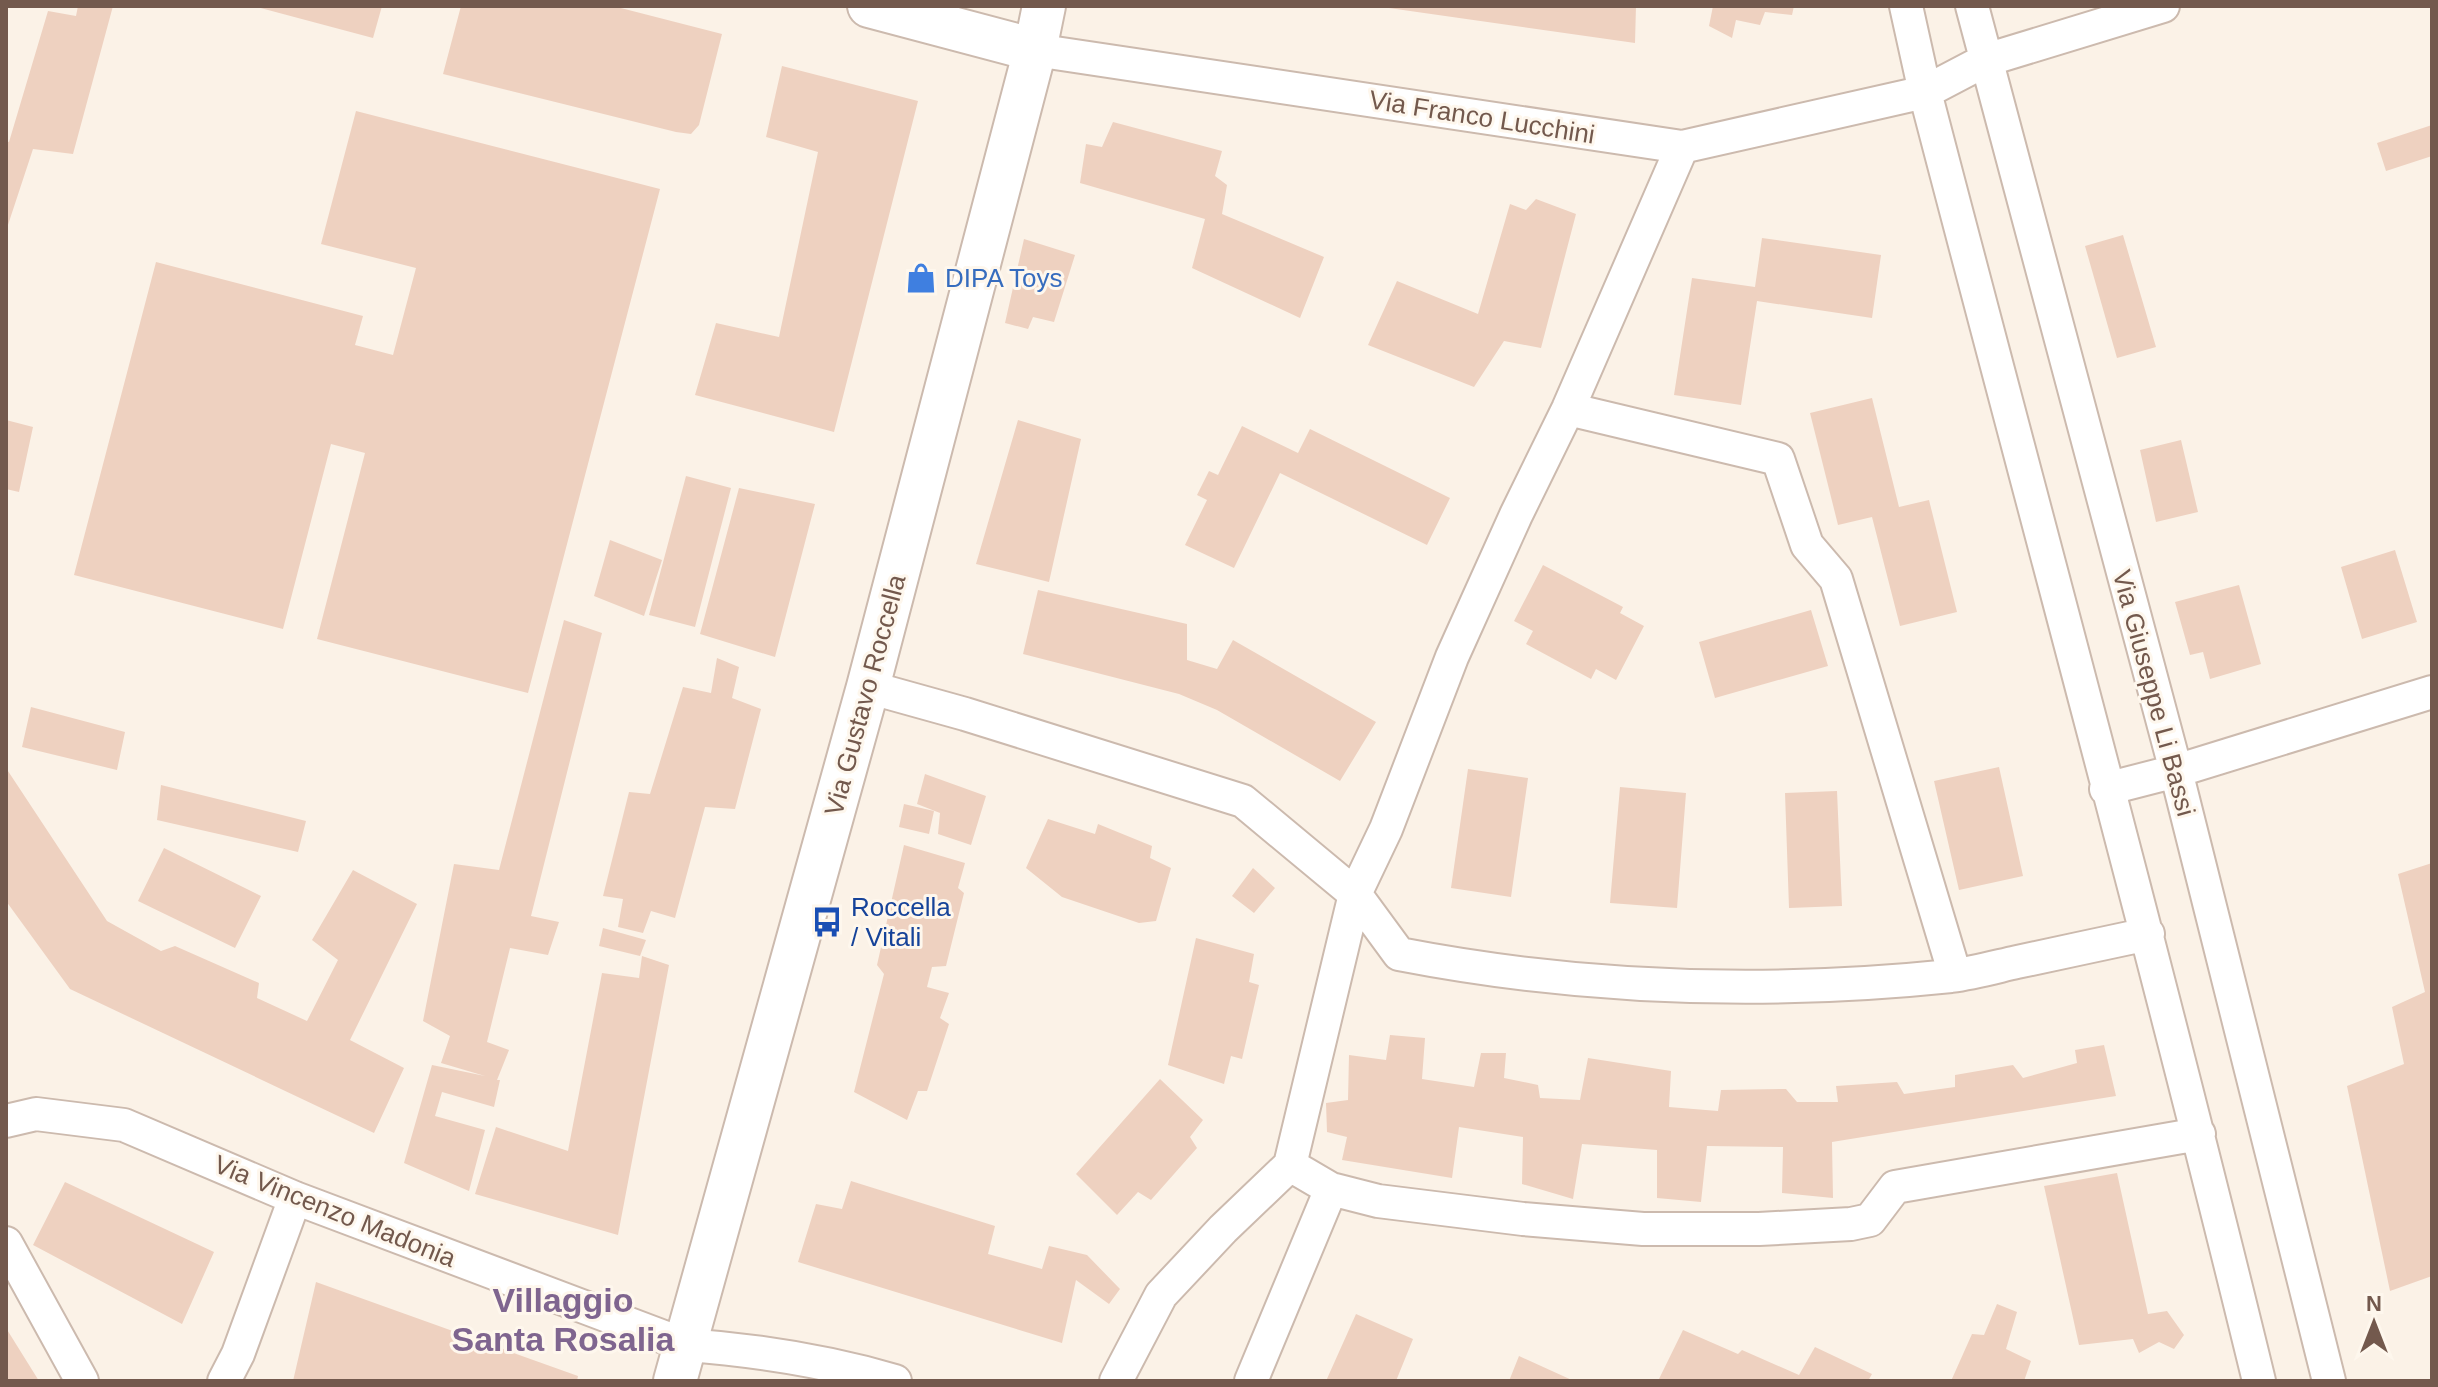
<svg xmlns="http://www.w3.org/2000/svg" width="2438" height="1387" font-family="Helvetica,sans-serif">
	<rect width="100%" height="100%" fill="#fbf2e7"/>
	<path fill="#eed1c0" d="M78,6H113L73,154L33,149L6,231V141L9,142L48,11L76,16Z
		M253,6H382L373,38Z
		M461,6H613L722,34L699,125L691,134L676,132L443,74Z
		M1389,6H1636L1635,43L1389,8Z
		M1713,6H1794L1792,15L1765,12L1760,25L1736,20L1732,38L1709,26Z
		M782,66L918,101L834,432L695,395L716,323L779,337L818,152L766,137Z
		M356,111L660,189L528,693L317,639L365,453L331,444L283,629L74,575L156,262L363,316L355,345L393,355L416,268L321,244Z
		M1113,122L1222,151L1215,176L1227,185L1222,214L1324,257L1300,318L1192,268L1205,219L1080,183L1086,144L1102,147Z
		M2432,125V156L2386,171L2377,143Z
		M1536,199L1576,214L1541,348L1504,341L1474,387L1368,345L1397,281L1478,314L1510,204L1526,210Z
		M2123,235L2156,347L2117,358L2085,246Z
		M1762,238L1881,255L1872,318L1757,301L1741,405L1674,395L1692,278L1755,287Z
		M1024,239L1075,255L1054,322L1033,317L1028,329L1005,323Z
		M1872,398L1899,507L1929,500L1957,612L1900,626L1872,517L1838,525L1810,413Z
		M6,420L33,427L19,492L6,489Z
		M1018,420L1081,439L1049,582L976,564Z
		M1242,426L1298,453L1310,429L1450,498L1427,545L1280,473L1234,568L1185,545L1207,500L1197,495L1209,471L1218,475Z
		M2181,440L2198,512L2156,522L2140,450Z
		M686,476L731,488L695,627L649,615Z
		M739,488L815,504L775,657L700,634Z
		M610,540L662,560L644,616L594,596Z
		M2395,550L2417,622L2362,639L2341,567Z
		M1543,565L1623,607L1620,613L1644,626L1616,680L1596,669L1591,679L1526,644L1533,631L1514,621Z
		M2239,585L2261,664L2210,679L2203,652L2190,655L2175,602Z
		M1038,590L1187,624V660L1217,669L1233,640L1376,722L1340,781L1217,710L1179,694L1023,654Z
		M1811,610L1828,666L1715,698L1699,642Z
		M564,620L602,633L531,916L559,922L548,955L510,948L487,1042L509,1050L497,1080H500L494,1107L442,1092L435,1116L485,1130L469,1191L404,1163L432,1065L485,1076L441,1063L450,1036L423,1021L454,864L499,870Z
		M717,658L739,667L732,698L761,709L735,809L705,807L675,918L651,911L643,933L618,927L623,899L603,896L629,792L650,794L683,687L711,693Z
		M31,707L125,732L117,770L22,747Z
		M1999,767L2023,876L1959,890L1934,781Z
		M6,768L107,921L161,951L175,946L259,983L257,998L307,1021L338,960L312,940L353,870L417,904L350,1040L404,1068L374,1133L70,989L6,901Z
		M1468,769L1528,778L1511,897L1451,888Z
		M925,774L986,796L971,845L938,834L940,813L917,804Z
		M161,785L306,821L298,852L157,820Z
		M1620,787L1686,793L1677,908L1610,903Z
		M1837,791L1842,906L1789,908L1785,793Z
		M904,804L934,811L929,834L899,827Z
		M1048,819L1095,834L1098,824L1152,846L1150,858L1171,868L1156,921L1139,923L1062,897L1026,868Z
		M904,845L965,863L958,888L964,893L946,966L932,967L927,987L949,993L940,1018L949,1024L927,1091H918L907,1120L854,1092L884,974L877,965Z
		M164,848L261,896L235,948L138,901Z
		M2432,863V1276L2390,1291L2347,1086L2404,1064L2392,1007L2425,992L2398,874Z
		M1253,868L1275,888L1254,913L1232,896Z
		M603,928L646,940L640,956L599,946Z
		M1196,938L1254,954L1249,982L1259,985L1242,1059L1231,1056L1224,1084L1168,1065Z
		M642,956L669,965L618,1235L475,1194L496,1127L568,1151L602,973L639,978Z
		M1390,1035L1425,1038L1422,1079L1474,1087L1481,1053H1506L1504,1078L1538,1085L1540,1098L1580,1100L1588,1058L1671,1071L1669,1107L1718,1111L1721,1090L1786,1089L1797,1102H1838L1836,1086L1897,1082L1904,1094L1955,1087V1075L2013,1065L2023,1078L2077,1063L2075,1050L2104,1045L2116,1096L1832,1142L1833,1198L1782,1193L1783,1147L1707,1146L1701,1202L1657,1198V1150L1582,1144L1573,1199L1522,1184L1523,1137L1459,1127L1452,1178L1342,1160L1347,1137L1327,1132L1326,1103L1348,1100L1349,1055L1386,1060Z
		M1160,1079L1203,1120L1190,1137L1197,1148L1151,1200L1138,1192L1117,1215L1076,1174Z
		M2117,1173L2148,1314L2167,1311L2184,1335L2174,1349L2159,1342L2139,1353L2133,1339L2079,1345L2044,1186Z
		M851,1181L995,1226L988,1254L1042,1269L1049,1246L1087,1255L1120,1289L1109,1304L1076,1280L1062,1343L798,1262L816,1204L842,1209Z
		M65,1182L214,1252L182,1324L33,1245Z
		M316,1282L578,1376L577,1381H293Z
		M1997,1304L2017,1312L2006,1349L2031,1361L2024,1381H1951L1972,1334L1984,1335Z
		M1356,1314L1413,1339L1396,1381H1326Z
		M6,1328L39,1381H6Z
		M1683,1330L1738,1354L1742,1350L1799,1375L1815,1347L1872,1374L1868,1381H1658Z
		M1519,1356L1574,1381H1509Z"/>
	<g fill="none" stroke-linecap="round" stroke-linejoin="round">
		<g stroke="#ccbaae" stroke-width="36">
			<path id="minor" d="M1906,6L1925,92C2037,522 2154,950 2259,1381
				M1972,6L2176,771L2329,1381
				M1035,50L1682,147L1925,92L1986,60L2163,6
				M1568,409L1778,459L1807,545L1836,579L1955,975
				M868,687L965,714L1243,801L1355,894L1399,954C1580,989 1768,995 1951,976C1973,973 1995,967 2017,962C2061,953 2104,943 2148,934
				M2106,789L2176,771L2432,692
				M6,1121L36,1114L124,1125L295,1198L685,1345C756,1350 826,1361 895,1381
				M1290,1165L1331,1189L1378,1201L1523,1219L1643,1229H1759L1851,1224L1870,1220L1895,1187L2199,1134
				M6,1243L82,1381
				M224,1381L238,1354L295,1198
				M1116,1381L1161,1295L1223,1229L1290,1165L1355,894L1386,829L1452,657L1516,515L1568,409L1682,147
				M1251,1381L1331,1189"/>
		</g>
		<g stroke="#ccbaae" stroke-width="46">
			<path id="tertiary" d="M869,6L1035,50
				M675,1381L868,687L1035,50L1044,6"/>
		</g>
		<use href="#minor" stroke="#fff" stroke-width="32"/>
		<use href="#tertiary" stroke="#fff" stroke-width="42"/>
	</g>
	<defs>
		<g id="shop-bare" transform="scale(2.4)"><path d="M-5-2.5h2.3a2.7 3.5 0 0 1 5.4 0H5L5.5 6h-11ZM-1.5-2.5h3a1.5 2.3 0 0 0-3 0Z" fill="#3f7fe0" stroke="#fef7ed" stroke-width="2.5" paint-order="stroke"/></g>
		<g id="bus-bare" transform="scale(2.4)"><path d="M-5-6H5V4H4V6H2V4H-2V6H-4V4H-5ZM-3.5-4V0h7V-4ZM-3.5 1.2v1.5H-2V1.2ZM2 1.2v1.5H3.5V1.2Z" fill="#1a4fb4" stroke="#fef7ed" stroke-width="2.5" paint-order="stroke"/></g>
	</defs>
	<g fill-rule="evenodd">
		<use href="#shop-bare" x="921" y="278"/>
		<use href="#bus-bare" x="827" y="922"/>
	</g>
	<g text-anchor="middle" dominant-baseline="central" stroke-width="6" stroke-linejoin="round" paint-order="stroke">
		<g font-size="26" fill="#73594d" stroke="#fef7ed">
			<text transform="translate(1482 117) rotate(9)">Via Franco Lucchini</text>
			<text transform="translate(2154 693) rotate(75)">Via Giuseppe Li Bassi</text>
			<text transform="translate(865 695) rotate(-75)">Via Gustavo Roccella</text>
			<text transform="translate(335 1211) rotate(22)">Via Vincenzo Madonia</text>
		</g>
		<g font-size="26" fill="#366cbe" stroke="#fef7ed" text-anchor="start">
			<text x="945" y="278">DIPA Toys</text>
		</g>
		<g font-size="26" fill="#164399" stroke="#fef7ed" text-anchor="start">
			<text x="851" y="907">Roccella<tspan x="851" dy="30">/ Vitali</tspan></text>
		</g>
		<g font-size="34" font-weight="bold" fill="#7f658f" stroke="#fef7ed">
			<text x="563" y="1300">Villaggio<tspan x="563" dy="39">Santa Rosalia</tspan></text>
		</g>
	</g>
	<rect width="2438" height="1387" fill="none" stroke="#73594d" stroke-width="16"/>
	<g transform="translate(2374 1323)" stroke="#fef7ed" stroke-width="6" paint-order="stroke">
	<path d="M0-6L14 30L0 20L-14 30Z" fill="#73594d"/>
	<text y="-12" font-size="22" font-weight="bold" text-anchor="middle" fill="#73594d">N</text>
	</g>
</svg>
